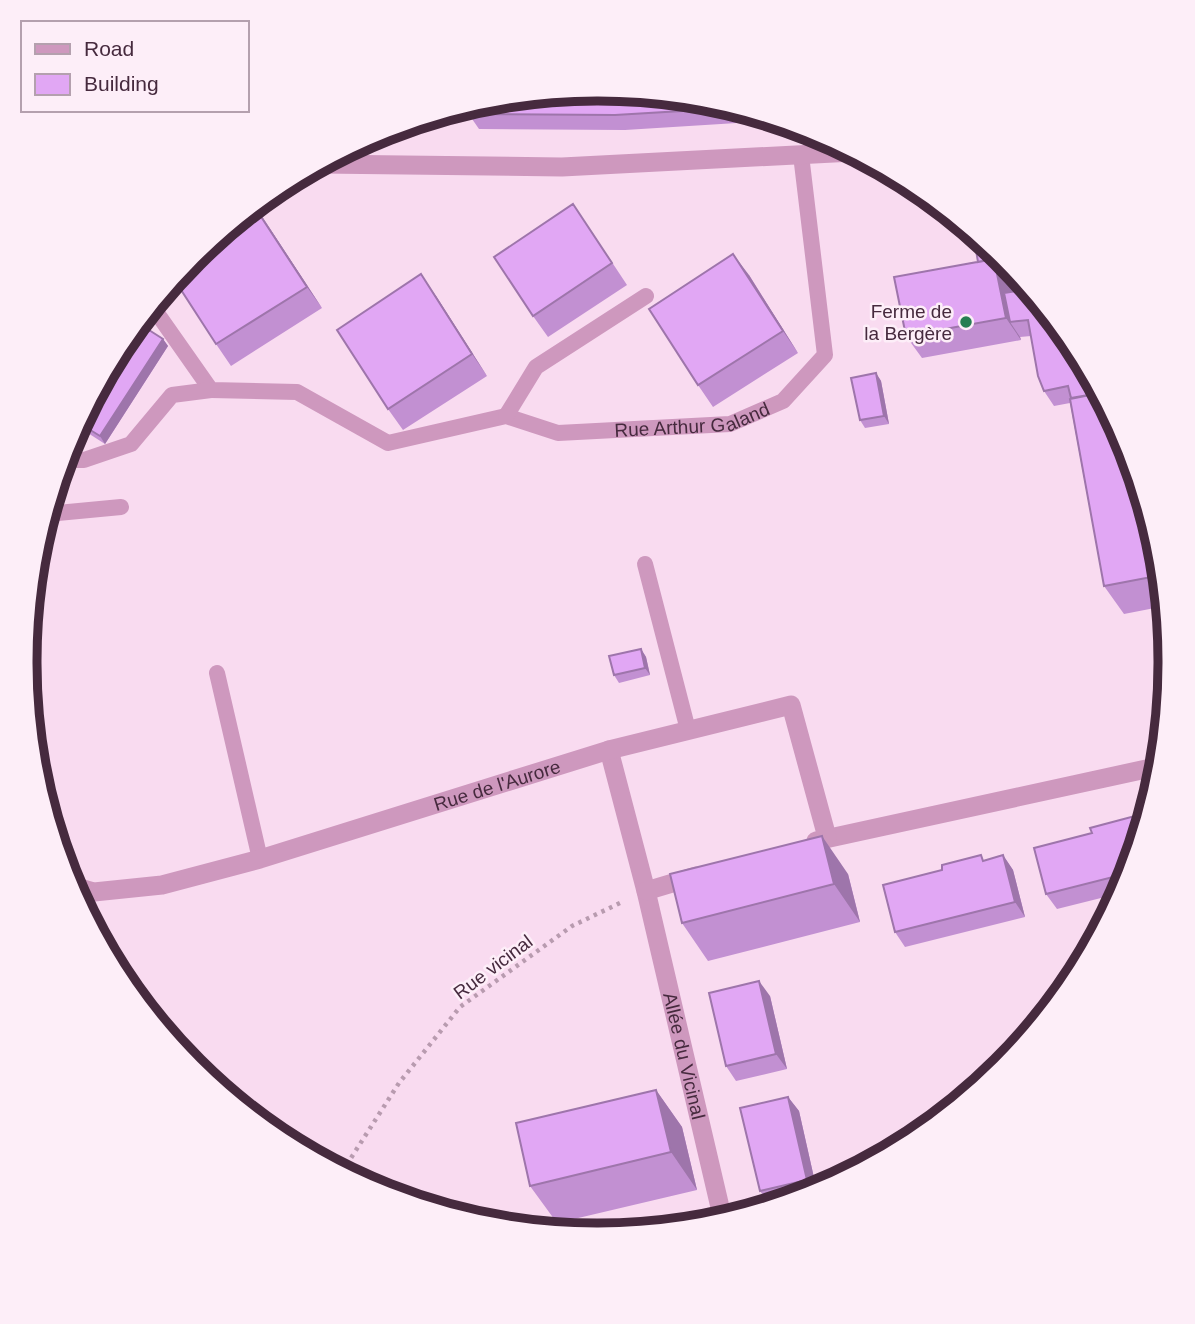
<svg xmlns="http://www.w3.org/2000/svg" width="1195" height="1324" font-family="Arial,sans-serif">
	<rect width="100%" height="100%" fill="#f9dbf0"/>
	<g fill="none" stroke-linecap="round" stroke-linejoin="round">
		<path stroke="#b89baf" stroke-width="4.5" stroke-dasharray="3.5 5" stroke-linecap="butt" d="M342,1172L399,1083L460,1007L572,926L620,903"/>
		<g stroke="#ce98be" stroke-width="16">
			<path id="s1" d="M152,306L211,390L297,392L388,443L506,416L558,433L730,424L783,401L825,355L801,155"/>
			<path d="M506,416L536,367L646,296"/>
			<path d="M63,460H84L131,444L172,395L211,390"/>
			<path d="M47,514L121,507"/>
			<path d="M645,564L688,730"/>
			<path d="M217,673L260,859"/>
		</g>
		<g stroke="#ce98be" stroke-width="19">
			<path id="s2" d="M609,750L646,891L723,1220"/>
			<path d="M816,841L1160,766"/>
			<path id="s3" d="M70,885L94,892L162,885L260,859L609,750L791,705L827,837"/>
			<path d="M646,891L696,876"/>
		</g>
		<path stroke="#ce98be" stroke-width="19" d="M320,164L562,167L853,152"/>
	</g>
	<path fill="#c290d2" d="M486,100H710L783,122L759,124L752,114L753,122L625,130L479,129L470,116L450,117L446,112Z
		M427,118V129H392Z
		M263,218L322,308L231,366L216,344Z
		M964,225L1003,257L1020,277L1009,279L1012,292L1029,289L1160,551L1165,606L1124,614L1104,586L1070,403L1054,406L1044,391L1031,336L1020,337L1021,340L922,358L906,336L978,262L977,252L966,237Z
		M588,226L627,285L548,337L533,316Z
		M749,275L798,353L713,407L698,385Z
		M436,296L487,376L403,430L388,409Z
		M163,339L168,346L105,444L77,426L121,343Z
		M876,373L881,381L889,424L865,428L860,420Z
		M641,649L646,657L650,675L619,683L614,675Z
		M1146,819L1127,882L1121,893L1057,909L1046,894L1138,821Z
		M1003,855L1013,870L1025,917L905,947L895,932L985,860Z
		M848,874L860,922L708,961L682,923Z
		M770,996L787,1069L736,1081L726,1066Z
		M656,1090L682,1127L697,1190L557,1223L530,1186Z
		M788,1097L799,1111L817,1191L770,1205L760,1191Z"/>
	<path fill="#9e75ab" d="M714,101L724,104L720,116L715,109Z
		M747,111L752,114L753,122L747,115Z
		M427,118V129L420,120Z
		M255,206L263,218L322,308L307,287Z
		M733,254L749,275L798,353L783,331Z
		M994,259L1010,280L1018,321L1010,322L1020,337L1021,340L1006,318Z
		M421,274L436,296L487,376L472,354Z
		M163,339L168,346L105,444L100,436Z
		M876,373L881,381L889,424L884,416Z
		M641,649L646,657L650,675L645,668Z
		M822,836L848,874L860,922L834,884Z
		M1003,855L1013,870L1025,917L1015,902Z
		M759,981L770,996L787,1069L776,1054Z
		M656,1090L682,1127L697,1190L671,1152Z
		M788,1097L799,1111L817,1191L815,1192L807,1180Z"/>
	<path fill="#e1a7f4" stroke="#9e75ab" stroke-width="2" d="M598,89L710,100L714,101L715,109L615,115L469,114V105L486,100Z
		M719,103L747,111V115L720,116Z
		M573,204L612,263L533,316L494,257Z
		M254,206L307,287L216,344L174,279L193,257Z
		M964,225L977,236L966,237Z
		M985,243L1003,257L1013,270L1004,272L994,259L978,262L975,244Z
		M733,254L783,331L698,385L649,309Z
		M994,259L1006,318L906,336L894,277Z
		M421,274L472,354L388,409L337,330Z
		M1029,289L1074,344L1100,393L1071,398L1068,386L1044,391L1038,376L1028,320L1010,322L1004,293Z
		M138,323L163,339L100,436L79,423L121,343Z
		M876,373L884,416L860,420L851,378Z
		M1100,393L1127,443L1160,551L1162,575L1104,586L1070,399Z
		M641,649L645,668L614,675L609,656Z
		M1135,816L1136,822L1146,819L1129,873L1046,894L1034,848L1092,833L1090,828Z
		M822,836L834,884L682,923L670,874Z
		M981,855L983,861L1003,855L1015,902L895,932L883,885L942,870V865Z
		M759,981L776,1054L726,1066L709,993Z
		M656,1090L671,1152L530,1186L516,1123Z
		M788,1097L807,1180L760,1191L740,1108Z"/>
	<circle fill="#267e52" stroke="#fdeef8" stroke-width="2.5" cx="966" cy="322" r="7"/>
	<g text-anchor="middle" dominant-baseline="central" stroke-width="5" stroke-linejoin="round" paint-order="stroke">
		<g font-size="19" fill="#462a3e" stroke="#fdeef8" text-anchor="end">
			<text x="952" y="311">Ferme de<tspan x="952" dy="22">la Bergère</tspan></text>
		</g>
		<g font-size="19" fill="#462a3e" stroke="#fdeef8">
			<text stroke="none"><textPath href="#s1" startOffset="604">Rue Arthur Galand</textPath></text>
			<text stroke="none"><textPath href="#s3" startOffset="443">Rue de l'Aurore</textPath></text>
			<text transform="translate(493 967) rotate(-37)">Rue vicinal</text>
			<text stroke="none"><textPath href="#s2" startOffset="315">Allée du Vicinal</textPath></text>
		</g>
	</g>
	<path d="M0 0H1195V1324H0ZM597 101H598A560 560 0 0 1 1158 661V663A560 560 0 0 1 598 1223H597A560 560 0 0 1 37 663V661A560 560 0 0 1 597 101Z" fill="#fdeef8" fill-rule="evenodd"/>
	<path fill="none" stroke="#462a3e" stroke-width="9" d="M597 101H598A560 560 0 0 1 1158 661V663A560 560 0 0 1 598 1223H597A560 560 0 0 1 37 663V661A560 560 0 0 1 597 101Z"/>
	<rect x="21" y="21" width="228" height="91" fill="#fdeef8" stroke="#b4a0ae" stroke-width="2"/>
	<rect x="35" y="44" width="35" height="10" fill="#ce98be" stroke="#b4a0ae" stroke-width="2"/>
	<text x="84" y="56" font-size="21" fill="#462a3e">Road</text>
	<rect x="35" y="74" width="35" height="21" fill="#e1a7f4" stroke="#b4a0ae" stroke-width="2"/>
	<text x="84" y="91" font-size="21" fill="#462a3e">Building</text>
</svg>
